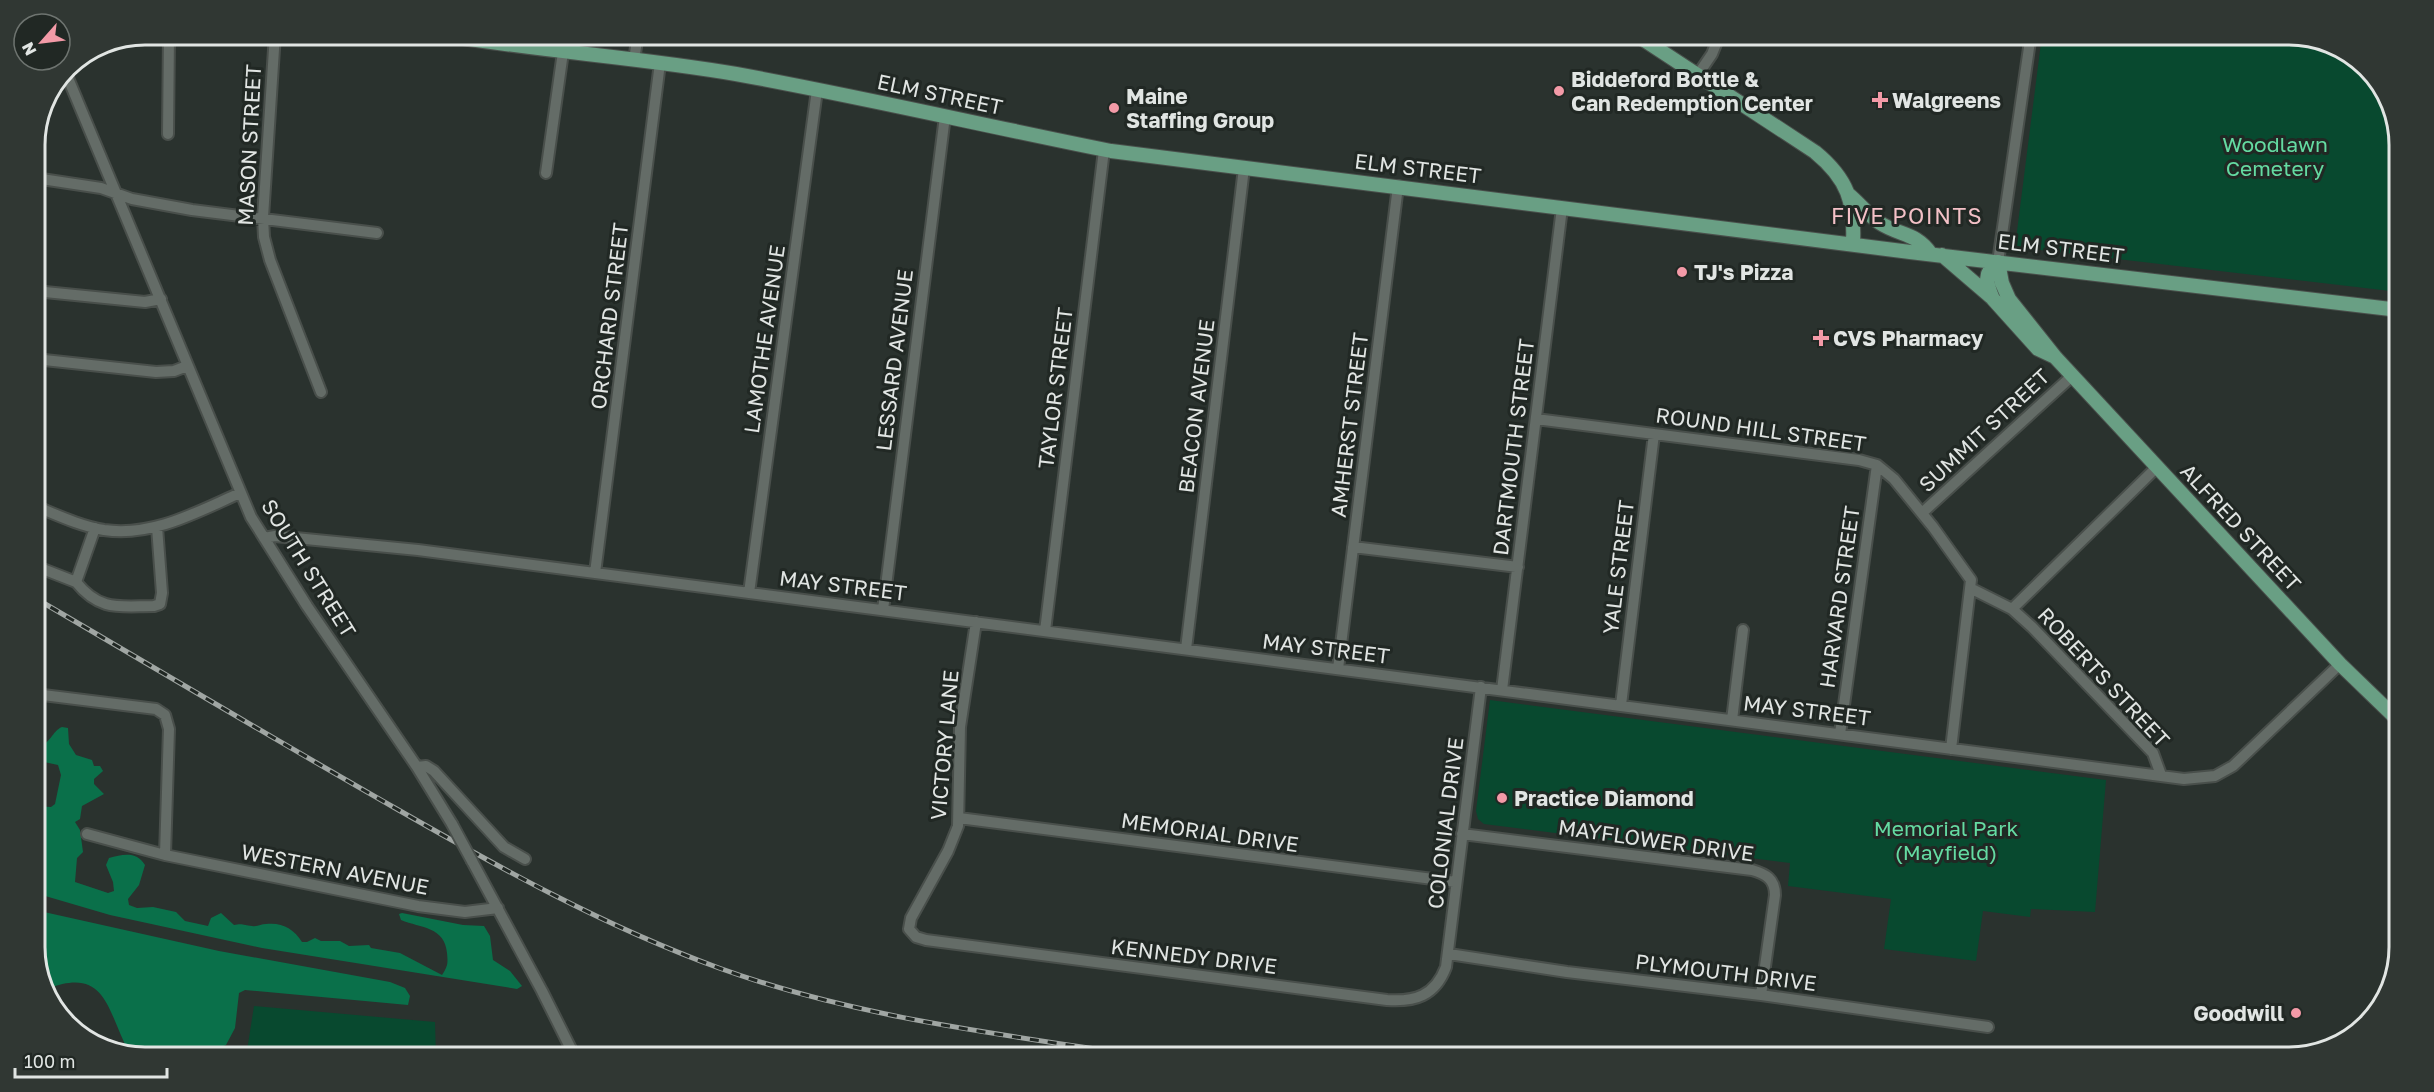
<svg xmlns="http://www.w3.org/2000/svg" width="2434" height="1092" font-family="'Golos Text',sans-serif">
	<rect width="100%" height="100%" fill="#2a322e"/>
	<path fill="#08492f" d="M2042,35L2289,34L2331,43L2381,83L2399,138V292L2015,247Z
		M1490,700L2106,780L2095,912L2031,909L2030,917L1983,911L1976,961L1884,949L1891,899L1788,886L1790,863L1484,824L1478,819L1476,811Z
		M254,1006L435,1022L436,1057H246Z"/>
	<path fill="#0a704a" d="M62,727L68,728L69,744L76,755L92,760L94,766H100L103,771L94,779V784L104,794L82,806L80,819L75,822L80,830L83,852L77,858L75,882L108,893L114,891L113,882L106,865L109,858C123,854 137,851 145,865L139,885L128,899L129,905L137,908L153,907L176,912L185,921L208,926L211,918L221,913L234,925C242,923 244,925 252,926C258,927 261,924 266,924C282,922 294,929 302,942H307L315,938L321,941H340L349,946L369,945L371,948L400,953L442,975C448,966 448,963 447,953C445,927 421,928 401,920L399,914L402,913L463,925L484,926L490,936L493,960L510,971L522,986L517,989L262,948L110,915L35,893V806L51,807L55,804L61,775L58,765L35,760V749C51,744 52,731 62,727Z
		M35,910L219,951L390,982L405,988L410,996L408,1005L245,990L239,993L235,1028L226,1045L196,1057H145L130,1054C107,1013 108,965 47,989L35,954Z"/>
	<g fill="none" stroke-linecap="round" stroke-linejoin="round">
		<g stroke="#494f4b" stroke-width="14">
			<path id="minor" d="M275,34L263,217L264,237L270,260L321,392
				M634,60L638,34
				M65,71L251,517L307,606L417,767L452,824
				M1697,76L1712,54L1720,34
				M168,134L169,34
				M546,173L563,52
				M35,178L101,188L132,199L192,210L377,233
				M1998,262L2031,34
				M35,291L145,302L161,299
				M35,359L156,372L174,371L187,366
				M1536,419L1859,460L1877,465L1894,479L1933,527L1971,580L1951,749
				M35,506C57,515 80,526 104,530C153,537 197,512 240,493
				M1922,513L2072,376
				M95,528L76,582C100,612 120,606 154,606L160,604L162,593L157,527
				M264,538L275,536L418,550L2184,779L2215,776L2233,766L2340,664
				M1353,547L1518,567
				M35,566L76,582
				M595,573L660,63
				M1972,589L2012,609L2032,627L2153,753L2161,775
				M749,593L817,90
				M2012,609L2157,467
				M883,610L945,116
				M976,622L960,727L958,826L948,851L911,918L909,929L916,937L926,940L1387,1000C1415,1002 1435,996 1446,967L1481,687
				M1045,631L1104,150
				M1186,649L1244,168
				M1338,669L1398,186
				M1502,690L1562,208
				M35,694L156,709L165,715L169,729L165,855L418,906L465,912L498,908
				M1621,705L1654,434
				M1732,720L1743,630
				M1840,734L1877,465
				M417,767L426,766L434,771L504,847L525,859
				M959,818L1456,882
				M87,834L165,855
				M1462,834L1752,870C1766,874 1775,879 1775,895L1761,995
				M472,861L542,991L575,1057
				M1449,954L1567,972L1761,995L1988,1027"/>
		</g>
		<g stroke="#494f4b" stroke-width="16">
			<path id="major" d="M438,34C537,51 637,57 736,74C862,97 986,126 1111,151L1910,252L2399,310
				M1635,34L1815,152C1848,179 1855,202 1853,244
				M1848,194C1859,203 1868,215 1880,223C1900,236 1916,232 1931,254
				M1942,255L1991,297
				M1998,262L2002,283L2009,299L2056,358L2340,664L2399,721
				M1998,262C1983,272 1986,283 1993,299L2038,349L2055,357"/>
		</g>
		<use href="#minor" stroke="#646c67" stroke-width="10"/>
		<use href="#major" stroke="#699f84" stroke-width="14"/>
		<g stroke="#a0a6a3" stroke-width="5">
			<path id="rail" d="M35,598C155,668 274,739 395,808C500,868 604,926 719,968C857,1018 1005,1035 1150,1057"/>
		</g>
		<use href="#rail" stroke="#212824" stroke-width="3" stroke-dasharray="9" stroke-linecap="butt"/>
		<g stroke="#494f4b" stroke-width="14" stroke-linecap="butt">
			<path id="minor-bridge" d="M452,824L472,861"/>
		</g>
		<use href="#minor-bridge" stroke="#646c67" stroke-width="10"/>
	</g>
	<g fill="#f39aa7" stroke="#212824" stroke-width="2">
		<circle cx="1559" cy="91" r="6"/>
		<path d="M1877 91h6v6h6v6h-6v6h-6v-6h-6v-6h6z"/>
		<circle cx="1114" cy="108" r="6"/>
		<circle cx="1682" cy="272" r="6"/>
		<path d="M1818 329h6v6h6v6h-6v6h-6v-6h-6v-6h6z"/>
		<circle cx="1502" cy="798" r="6"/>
		<circle cx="2296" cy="1013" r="6"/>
	</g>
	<g text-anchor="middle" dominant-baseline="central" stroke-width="6" stroke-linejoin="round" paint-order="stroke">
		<g font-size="21" font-weight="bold" fill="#e1e5e3" stroke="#212824" text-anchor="start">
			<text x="1571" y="79">Biddeford Bottle &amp;<tspan x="1571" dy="24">Can Redemption Center</tspan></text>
			<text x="1126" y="96">Maine<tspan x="1126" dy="24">Staffing Group</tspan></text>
			<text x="1892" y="100">Walgreens</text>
			<text x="1694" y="272">TJ's Pizza</text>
			<text x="1833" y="338">CVS Pharmacy</text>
			<text x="1514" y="798">Practice Diamond</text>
			<text x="2284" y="1013" text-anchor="end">Goodwill</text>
		</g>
		<g font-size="21" fill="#e1e5e3" stroke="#212824">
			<text transform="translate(940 94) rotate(12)">ELM STREET</text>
			<text transform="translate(249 145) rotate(-87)">MASON STREET</text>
			<text transform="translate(1418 168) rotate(7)">ELM STREET</text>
			<text transform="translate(2061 248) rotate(7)">ELM STREET</text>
			<text transform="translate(609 316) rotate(-83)">ORCHARD STREET</text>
			<text transform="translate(764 339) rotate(-82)">LAMOTHE AVENUE</text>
			<text transform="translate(894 360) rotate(-83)">LESSARD AVENUE</text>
			<text transform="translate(1055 388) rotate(-83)">TAYLOR STREET</text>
			<text transform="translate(1196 406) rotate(-83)">BEACON AVENUE</text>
			<text transform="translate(1349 425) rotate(-83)">AMHERST STREET</text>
			<text transform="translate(1761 429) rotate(8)">ROUND HILL STREET</text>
			<text transform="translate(1984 430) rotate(-43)">SUMMIT STREET</text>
			<text transform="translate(1513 447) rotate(-83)">DARTMOUTH STREET</text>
			<text transform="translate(2241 527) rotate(47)">ALFRED STREET</text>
			<text transform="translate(1618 567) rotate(-83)">YALE STREET</text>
			<text transform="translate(309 568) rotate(58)">SOUTH STREET</text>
			<text transform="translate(843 585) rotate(7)">MAY STREET</text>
			<text transform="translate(1839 597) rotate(-82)">HARVARD STREET</text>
			<text transform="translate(1326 648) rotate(7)">MAY STREET</text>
			<text transform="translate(2104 677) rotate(47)">ROBERTS STREET</text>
			<text transform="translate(1807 710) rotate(7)">MAY STREET</text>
			<text transform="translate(944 745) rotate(-85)">VICTORY LANE</text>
			<text transform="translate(1445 823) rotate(-83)">COLONIAL DRIVE</text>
			<text transform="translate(1210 832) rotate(8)">MEMORIAL DRIVE</text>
			<text transform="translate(1656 840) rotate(8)">MAYFLOWER DRIVE</text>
			<text transform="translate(335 869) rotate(11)">WESTERN AVENUE</text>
			<text transform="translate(1194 956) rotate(7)">KENNEDY DRIVE</text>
			<text transform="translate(1726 972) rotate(7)">PLYMOUTH DRIVE</text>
		</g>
		<g font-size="21" fill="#64dba2" stroke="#212824">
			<text x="2275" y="144">Woodlawn<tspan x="2275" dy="24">Cemetery</tspan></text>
			<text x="1946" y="828">Memorial Park<tspan x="1946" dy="24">(Mayfield)</tspan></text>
		</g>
		<g font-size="22" letter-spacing="1.5" fill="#f4c1c7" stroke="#212824">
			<text x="1907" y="215">FIVE POINTS</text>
		</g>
	</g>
	<path d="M0 0H2434V1092H0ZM145 45H2289A100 100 0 0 1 2389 145V947A100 100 0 0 1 2289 1047H145A100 100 0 0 1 45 947V145A100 100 0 0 1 145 45Z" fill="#303733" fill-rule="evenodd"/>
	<path fill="none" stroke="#e1e5e3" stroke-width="3" d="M145 45H2289A100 100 0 0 1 2389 145V947A100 100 0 0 1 2289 1047H145A100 100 0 0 1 45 947V145A100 100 0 0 1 145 45Z"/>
	<g transform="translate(42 42) rotate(242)"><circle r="28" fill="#212824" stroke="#6e7470" stroke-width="1.5"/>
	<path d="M0-4.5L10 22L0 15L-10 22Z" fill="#f39aa7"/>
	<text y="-9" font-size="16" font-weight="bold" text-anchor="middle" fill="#e1e5e3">N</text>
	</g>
	<path d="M15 1068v9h152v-9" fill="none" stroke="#e1e5e3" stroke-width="3"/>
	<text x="24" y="1068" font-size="18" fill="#e1e5e3" stroke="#212824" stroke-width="4.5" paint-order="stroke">100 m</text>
</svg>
